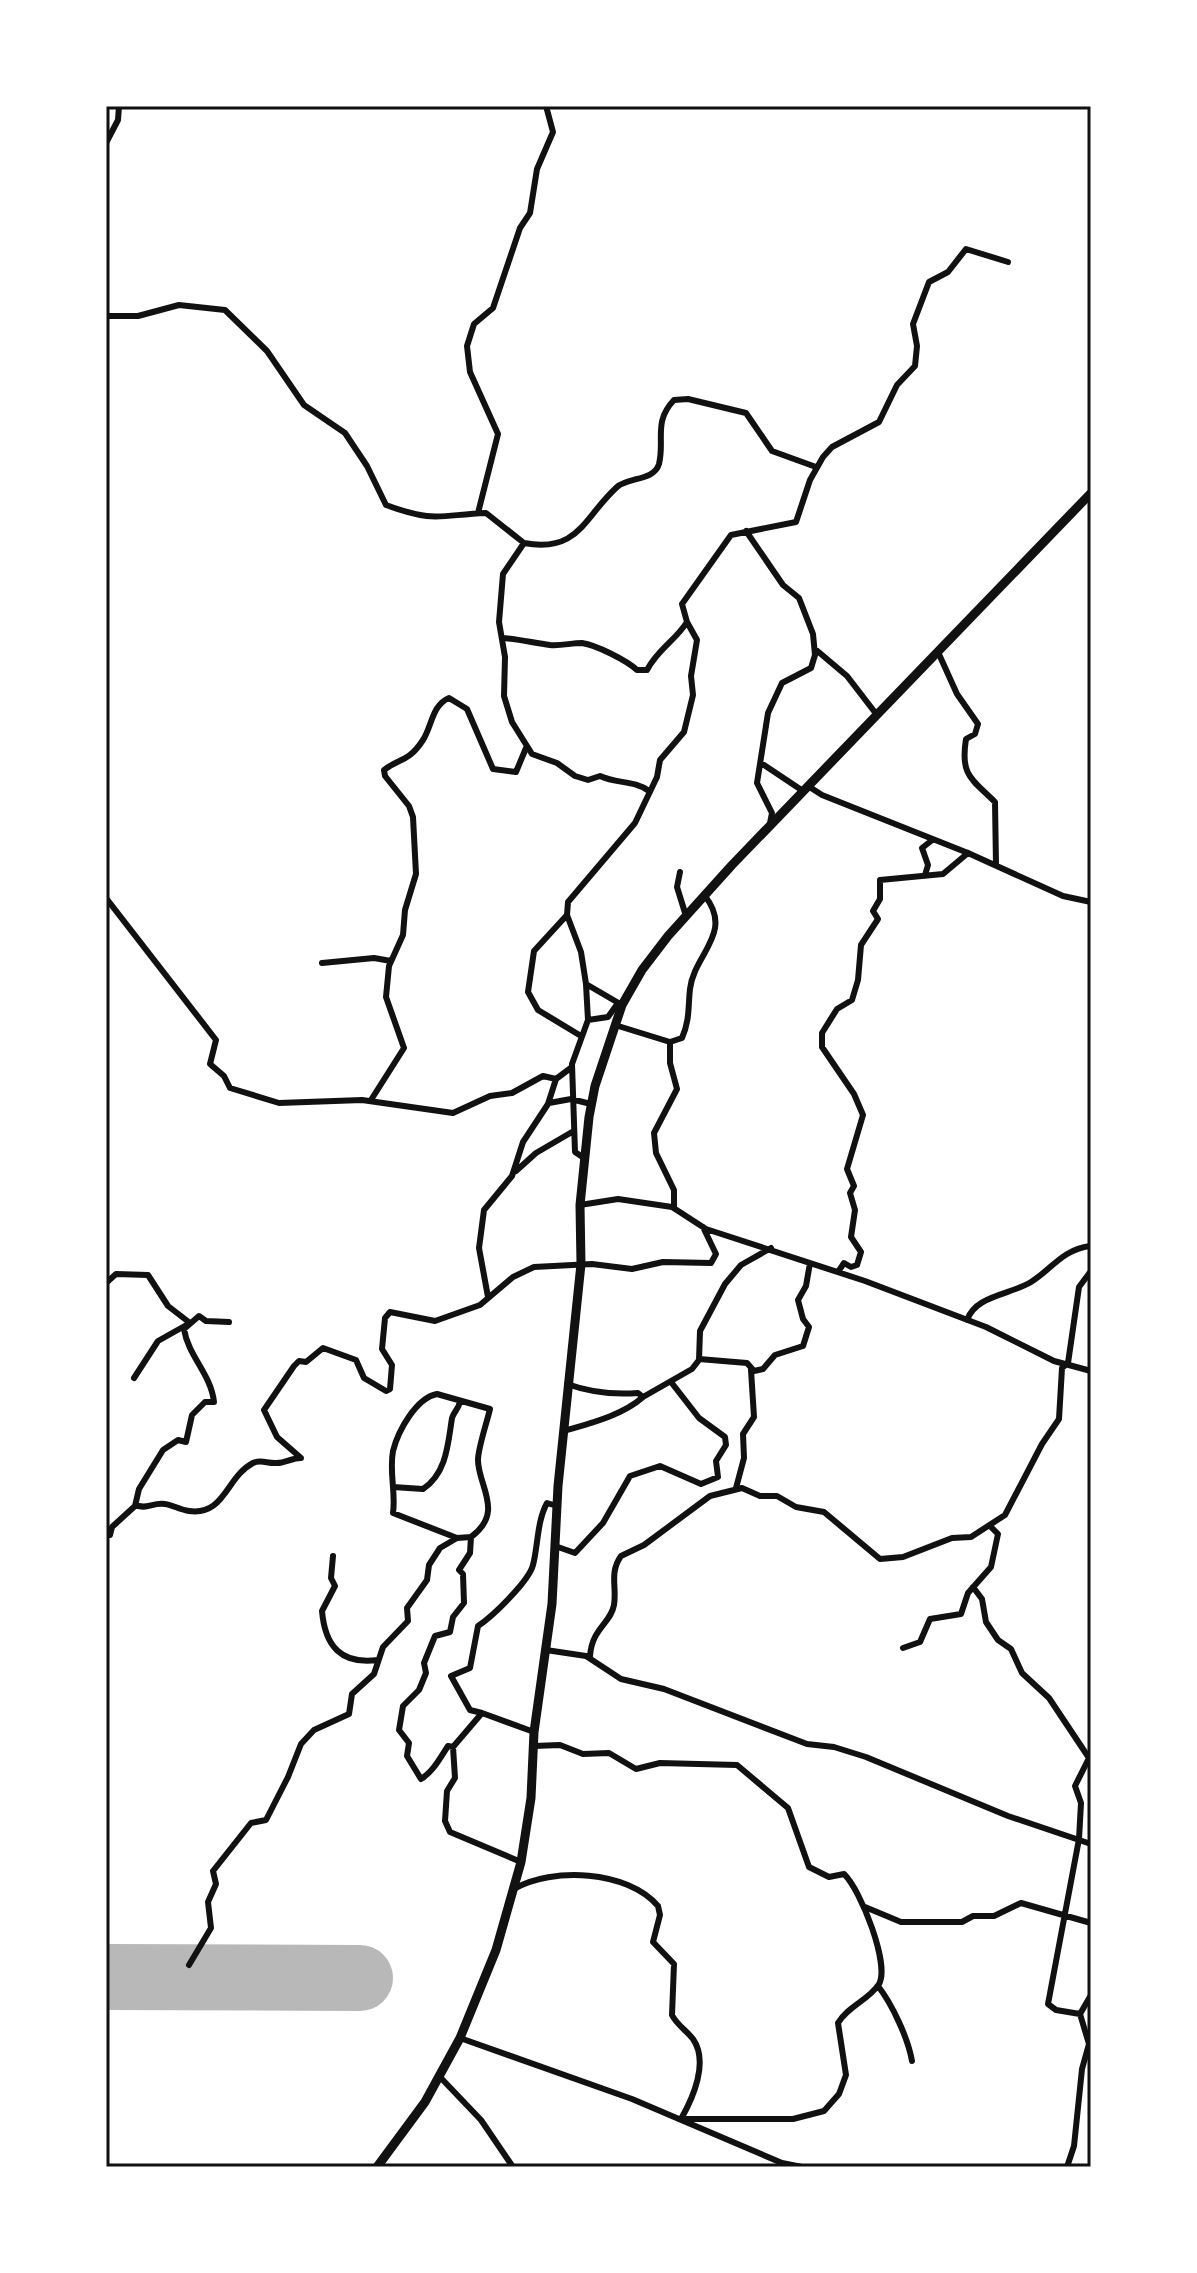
<svg xmlns="http://www.w3.org/2000/svg" width="1197" height="2273" font-family="'DM Sans',sans-serif">
	<rect width="100%" height="100%" fill="#fff"/>
	<g fill="none" stroke-linecap="round" stroke-linejoin="round">
		<path stroke="#b8b8b8" stroke-width="66" d="M106,1977L360,1978"/>
		<path stroke="#111" stroke-width="6" d="M106,143L118,120L119,106
			M106,316H138L179,305L225,310L267,351L304,405L345,433L367,466L386,505C435,523 439,515 486,513L524,543
			M478,513L498,434L470,372L467,346L474,324L493,308L520,228L530,213L537,169L553,132L546,106
			M746,531L783,585L799,598L813,634L815,655L811,668L782,683L768,713L757,783L772,813L770,823
			M502,638C519,639 534,643 550,645C561,646 571,643 582,643C596,645 626,660 637,670H647C658,649 675,641 687,622L682,604L731,535L796,522L810,480L823,457L832,447L879,422L897,385L915,366L917,346L913,324L929,282L948,272L966,249L1008,262
			M815,649L847,676L877,715
			M938,652L957,694L978,724L975,734L966,739C960,776 972,779 995,802L996,865
			M761,763L803,791
			M808,786L822,795L968,853L1063,896L1091,902
			M649,791C634,780 617,784 600,776L588,780L575,776L557,763L532,754L512,722L504,696L505,657L499,622L503,574L524,543C579,553 583,518 617,487C628,477 654,481 659,464C665,440 653,422 674,400L688,399L746,413L772,451L816,467
			M680,872L677,887L686,916
			M925,875L928,865L922,848L931,841
			M106,898L216,1040L210,1064L224,1076L230,1088L279,1103L362,1100L453,1113L490,1096L512,1093L543,1076L556,1079
			M567,915L534,951L528,992L538,1010L581,1036
			M322,963L374,958L391,961
			M622,1005L586,984L581,952L567,915L568,902L635,823L657,777L660,760L684,732L693,695L691,676L697,640L687,622
			M588,1020L608,1017L618,1003
			M615,1025L670,1042
			M371,1100L404,1048L386,997L389,966L403,935L405,910L416,874L413,817L409,806L385,776L384,770C399,758 408,763 423,740C432,726 432,705 449,698L467,709L493,769L516,772L526,748
			M549,1103L571,1099L591,1104
			M584,1158L575,1152L572,1064L588,1020L586,984
			M516,1171L536,1153L572,1132
			M580,1205L618,1199L672,1207L706,1229L865,1281L986,1327L1054,1361L1091,1371
			M674,1207V1190L656,1153L654,1133L677,1089L670,1063V1042L682,1038C690,1020 688,1006 690,989C694,954 734,933 705,896
			M838,1272L844,1263L851,1267L857,1265L861,1252L851,1237L855,1210L850,1193L854,1186L847,1169L863,1115L854,1094L822,1047V1033L837,1009L852,1000L858,980L861,945L878,919L873,911L880,899V880L943,874L968,853
			M106,1283L116,1274L148,1275L168,1306L190,1323L158,1341L134,1378
			M488,1297L479,1248L484,1210L512,1176L523,1142L548,1104L556,1079L572,1067
			M967,1320C976,1295 1010,1295 1031,1282C1053,1268 1062,1250 1090,1246
			M699,1359L747,1363L754,1371L763,1369L775,1355L803,1346L809,1327L803,1319L798,1300L806,1286L810,1263
			M567,1384C592,1393 613,1395 638,1393L643,1397L692,1369L699,1360L700,1331L725,1284L741,1265L771,1248
			M564,1431C591,1423 623,1415 643,1397
			M393,1487L423,1489C447,1473 448,1443 452,1418C454,1411 459,1409 460,1401
			M736,1488L744,1458L743,1434L754,1417L751,1370
			M136,1505C146,1510 153,1502 165,1504C173,1505 180,1510 189,1511C225,1516 226,1477 253,1463C261,1459 268,1464 277,1463C285,1463 292,1458 301,1458L277,1437L264,1410L294,1366L299,1361L306,1362L323,1348L356,1360L364,1378L386,1391L390,1389L392,1365L382,1349L385,1318L390,1312L435,1321L480,1305L513,1277L534,1267L592,1264L632,1269L663,1262L711,1263L716,1254L703,1227
			M106,1534L110,1535L112,1527L135,1506L139,1489L163,1450L178,1440L186,1442L192,1415L205,1402H214C211,1374 188,1356 184,1329L199,1316L206,1321L229,1322
			M555,1546L575,1553L603,1523L630,1476L660,1466L701,1484L718,1477L716,1461L726,1445L725,1437L699,1418L671,1382
			M333,1556L331,1578L335,1586L322,1611C325,1646 341,1665 378,1660
			M973,1587L982,1599L986,1622L998,1640L1011,1649L1022,1673L1049,1698L1089,1758L1075,1786L1081,1803L1079,1839L1048,2004L1056,2010L1080,2014
			M903,1648L920,1642L930,1619L961,1614L968,1593L991,1567L998,1534L991,1527
			M546,1650L586,1656L621,1679L664,1689L807,1744L834,1747L866,1757L1008,1816L1091,1844
			M586,1656H590C592,1628 611,1623 614,1605C617,1587 609,1573 621,1556L644,1545L710,1496L742,1488L760,1496H777L796,1507L824,1512L880,1559L903,1557L952,1538L971,1537L1005,1515L1042,1444L1059,1419L1062,1368L1068,1363L1079,1287L1091,1271
			M482,1713L470,1710L451,1676L470,1668L478,1626C493,1616 529,1581 533,1565C538,1546 537,1521 547,1503L557,1506
			M453,1747L448,1746C440,1758 433,1772 421,1779L407,1756L409,1743L399,1730L403,1706L419,1690L426,1673L424,1663L435,1636L450,1632L453,1617L464,1603L463,1574L459,1570L470,1553L471,1537
			M521,1862L450,1832L445,1821L447,1791L455,1778L453,1747L482,1713L534,1732
			M514,1889C552,1867 627,1870 658,1906L660,1915L653,1942L674,1964L672,2015C677,2025 686,2030 693,2039C709,2062 693,2098 681,2119H793L824,2111L839,2094L846,2075L838,2023C848,2006 869,2000 879,1984C890,1965 861,1890 844,1874L829,1877L809,1867L788,1808L737,1765L660,1763L636,1769L609,1753L583,1754L560,1745L534,1746
			M865,1907L901,1922H962L973,1916H994L1021,1903L1091,1923
			M189,1965L211,1928L208,1902L216,1884L213,1871L251,1823L266,1820L288,1777L301,1744L314,1730L349,1714L352,1694L374,1674L383,1647L408,1621L407,1608L427,1580L429,1565L440,1548L457,1538L471,1537C505,1512 478,1486 478,1460C478,1448 487,1422 490,1409L437,1394C416,1398 398,1431 393,1451C389,1472 396,1493 393,1513L457,1538
			M878,1986C892,2004 908,2038 912,2061
			M460,2038L632,2099L782,2163L802,2167
			M440,2077L481,2120L513,2167
			M1067,2167L1074,2146L1082,2069L1089,2044L1080,2014L1091,1995"/>
		<path stroke="#111" stroke-width="9" d="M377,2167L425,2102L460,2038L496,1950L521,1862L531,1798L534,1732L552,1604L558,1486L581,1264L580,1205L589,1117L595,1086L622,1005L642,970L668,936L732,865L1091,493"/>
	</g>
	<rect width="1197" height="2273" fill="none" stroke="#ffffff" stroke-width="216"/>
	<rect x="108" y="108" width="981" height="2057" fill="none" stroke="#111" stroke-width="3"/>
</svg>
